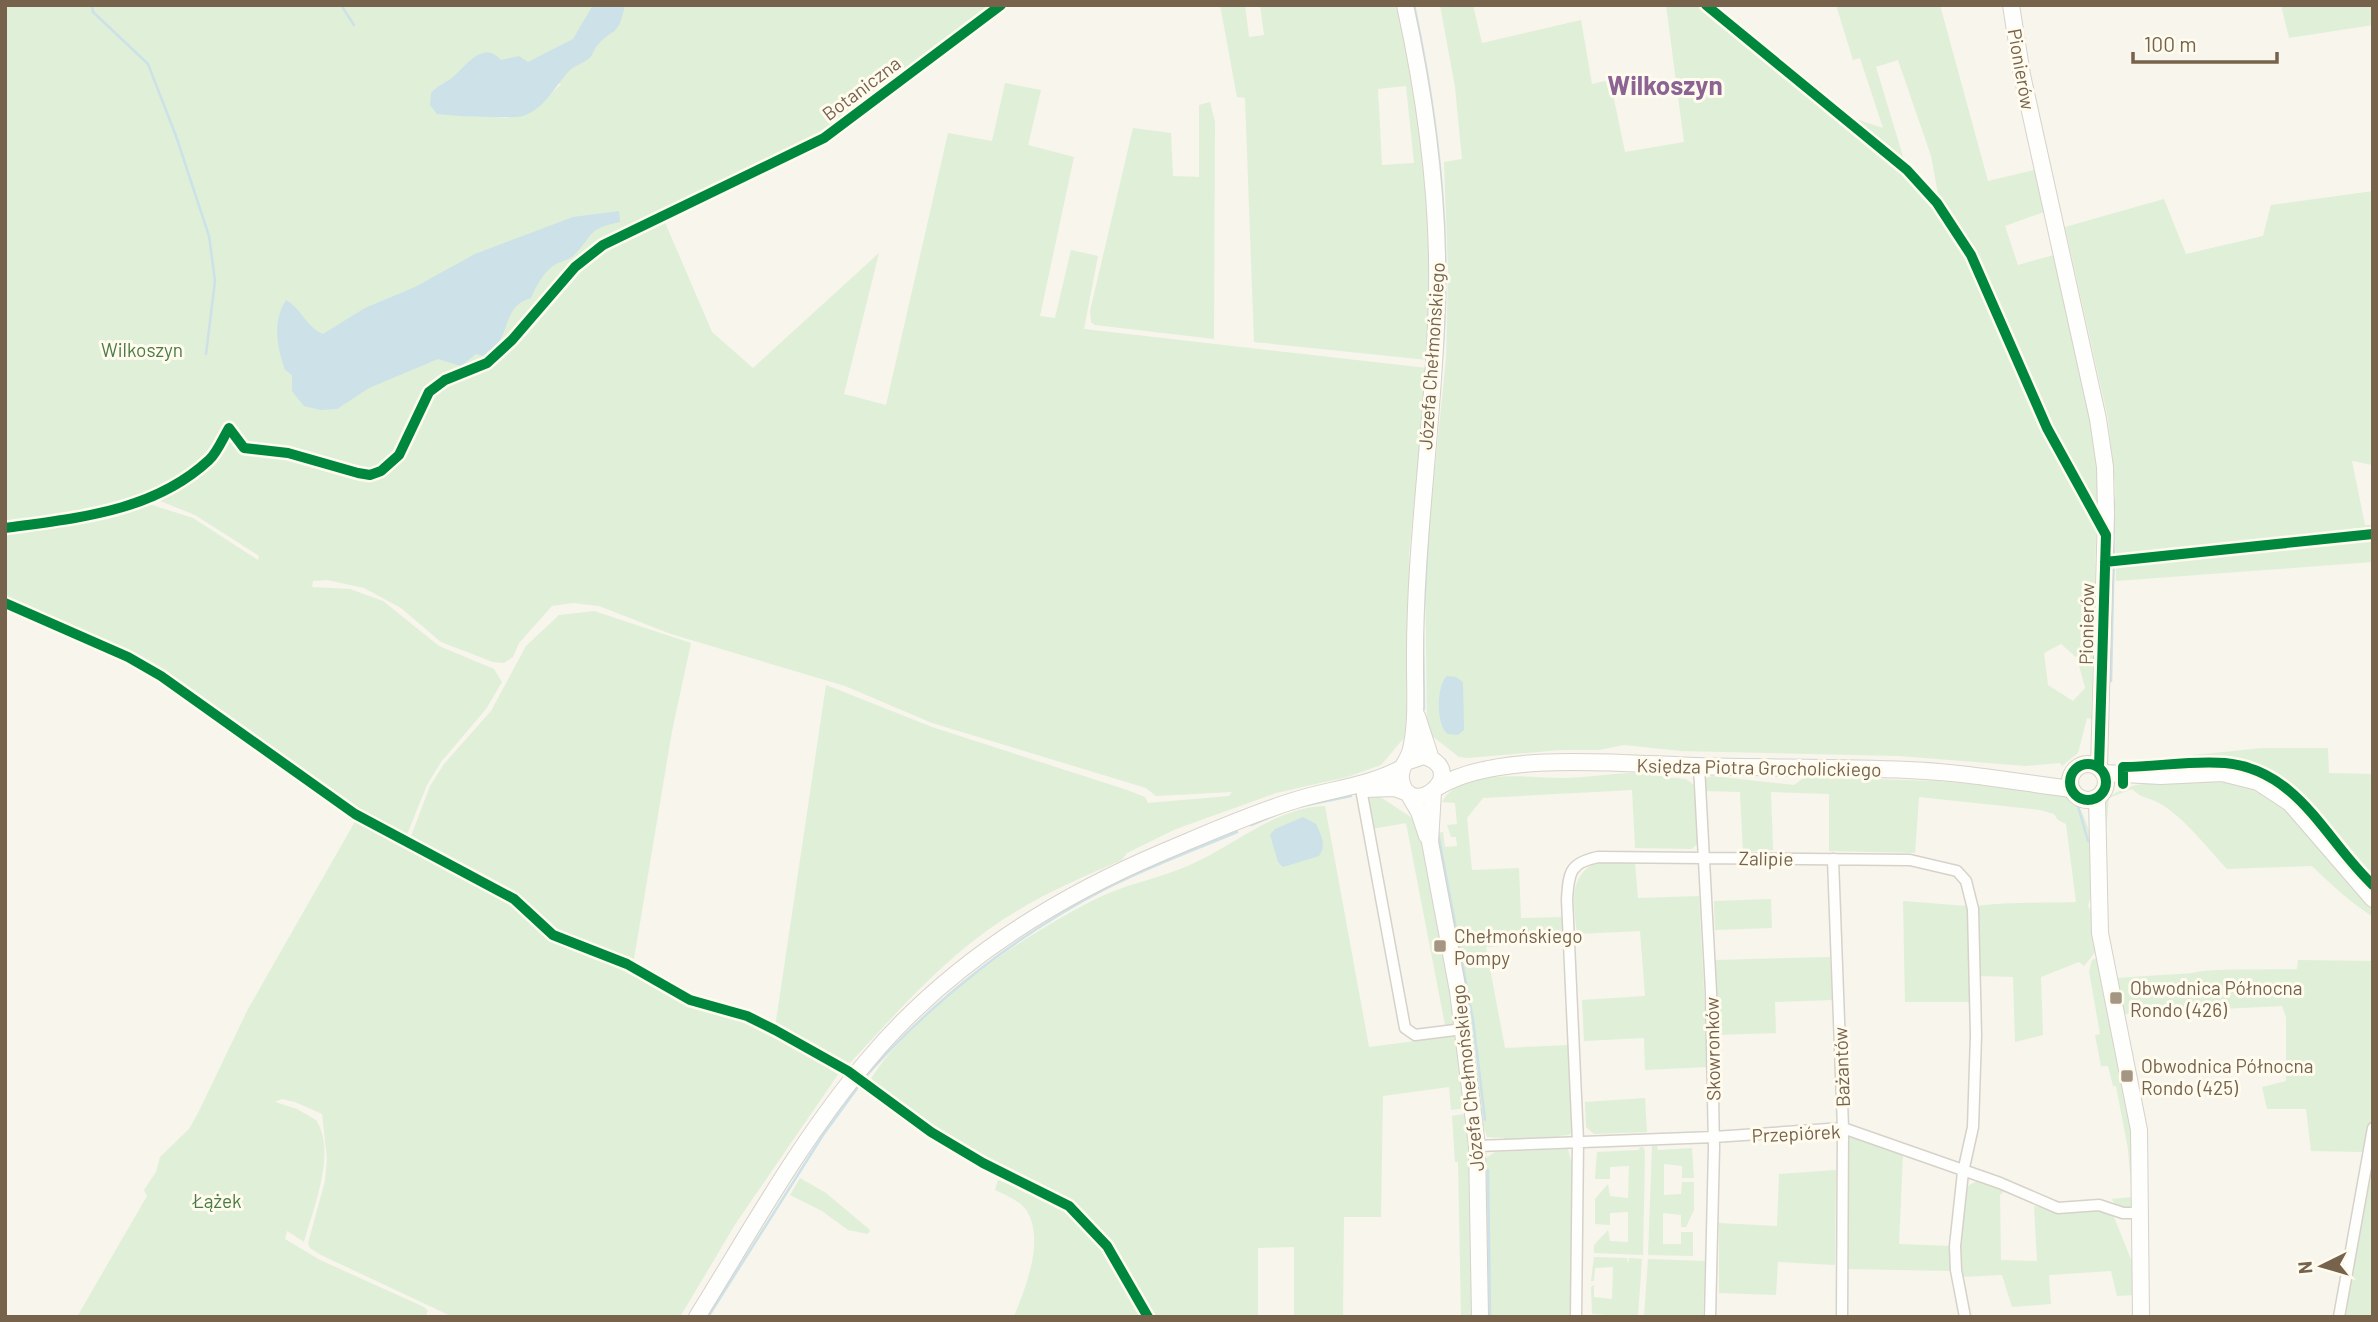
<svg xmlns="http://www.w3.org/2000/svg" width="2378" height="1322" font-family="Barlow,sans-serif">
	<rect width="100%" height="100%" fill="#f7f5ec"/>
	<path fill="#e0efd7" fill-rule="evenodd" d="M5,5H995L822,135L657,216L664,220L712,332L753,368L879,253L844,394L886,405L948,133L992,141L1005,83L1041,90L1028,145L1074,157L1040,316L1055,318L1071,250L1098,256L1084,329L1427,368L1409,555V695L1404,738L1381,765L1347,777L1276,793L1176,829L1127,853L1122,860C1085,876 1049,891 1015,912C949,952 900,1009 849,1064L775,1028L826,685L932,727L1127,790L1145,797L1148,803L1229,796L1232,792L1156,796L1146,788L932,723L845,686L671,634L599,606L573,603L552,606L519,643L513,657L504,663L493,662L441,642L401,608L364,588L327,580L313,581L312,587L350,589L383,601L439,646L494,669L502,682L486,709L441,762L427,785L406,837L356,812L163,674L130,655L5,601ZM455,76L561,84L535,110L507,118L437,114L447,81ZM181,479L185,483L155,499L195,515L259,556L258,560L193,518L149,504L61,526L23,529L24,524L28,522C82,520 134,504 181,479Z
		M1220,5H1245L1249,37L1264,35L1260,5H1398C1409,59 1422,113 1427,168C1434,232 1431,296 1428,360L1254,342L1245,98L1237,97ZM1406,86L1414,163L1382,165L1378,89Z
		M1440,5H1473L1482,43L1581,20L1592,84L1610,80L1625,152L1684,142L1666,5H1697L1845,124L1856,119L1883,128L1860,58L1853,60L1836,5H1940L1988,181L2034,170L2044,212L2005,226L2018,265L2054,255L2089,405L2098,469L2091,715H2094L2093,719L2087,718L2078,753L2062,766L2060,763L2026,766L1899,756L1681,751L1624,745L1599,750H1561L1467,758L1459,757L1427,732L1425,565L1446,359L1448,269L1444,162L1462,159L1455,87ZM1898,60L1931,156L1939,199L1905,163L1876,67ZM2061,644L2077,658L2085,688L2073,701L2048,685L2044,653Z
		M2281,5H2373V25L2289,38Z
		M1210,102L1215,122L1214,339L1095,325L1091,322L1090,311L1133,128L1171,133L1173,176L1199,177V105Z
		M2373,191V465L2352,461L2365,525H2373V562L2116,581L2115,485L2108,419L2065,227L2164,199L2186,254L2263,236L2271,205Z
		M594,611L691,643L672,731L633,965L554,933L515,897L410,839L430,786L444,764L491,711L526,646L559,615Z
		M2262,748H2328L2329,773L2373,774V883C2313,824 2293,753 2193,761V755Z
		M1632,773L1686,779L1694,785L1698,843L1692,849L1635,848L1632,790L1483,798L1467,818L1472,870L1519,868L1521,918L1562,917L1564,942L1486,947L1505,1048L1569,1045L1574,1130L1569,1135L1559,1136L1558,1139L1504,1141V1138L1487,1137L1483,1125H1480L1436,833L1443,832L1445,847L1457,846L1456,837H1451L1447,825L1457,824L1455,803L1442,802C1461,767 1532,778 1566,778C1588,777 1610,774 1632,773Z
		M1712,776L1794,785L1805,777L1939,781L2068,794C2095,818 2099,872 2088,906L2093,915L2097,950L2084,966L2079,962L2041,977L2043,1035L2015,1042L2013,977L1978,976L1976,907C1983,902 2061,903 2076,902L2066,824L2058,820L2054,814L2040,810L1919,797L1915,853L1829,851V794L1771,792L1773,850L1743,852L1740,792L1704,791L1706,778Z
		M2234,780L2280,801L2373,906V917C2353,904 2329,883 2312,866L2227,869C2208,849 2181,813 2155,801C2144,796 2145,800 2132,789L2109,798L2105,841L2104,802C2126,775 2199,781 2234,780Z
		M1379,796L1412,818L1414,823H1422L1455,1024L1445,1025L1406,823L1372,829L1367,798Z
		M1325,806L1369,1047L1454,1036L1460,1040L1466,1108L1451,1110L1449,1087L1383,1096L1381,1217H1344L1343,1317H1294V1247L1258,1248V1317H1014C1025,1288 1045,1242 1027,1211C1021,1201 1005,1195 995,1190L998,1180L1034,1194L1035,1188L948,1140L870,1080C916,1008 1024,934 1100,897C1129,883 1161,878 1190,865C1233,846 1276,807 1325,806Z
		M357,818C419,845 493,883 543,928L539,931L626,966L689,1002L746,1019L791,1040L839,1073L736,1223L680,1317H453L321,1255L310,1248L308,1243L325,1181L327,1159L322,1114L295,1102L282,1099L275,1102L297,1109L316,1120C337,1152 313,1209 304,1242L287,1231L285,1239L320,1260L424,1307L428,1311L425,1317H77L147,1196L144,1190L156,1172L160,1157L189,1129L199,1111L248,1009Z
		M1597,862L1635,863L1638,898L1699,896L1708,1067L1645,1070L1644,1038L1584,1041L1582,1000L1645,996L1640,931L1577,934C1574,905 1567,877 1597,862Z
		M1771,899L1772,928L1715,930L1714,901Z
		M1903,901L1967,906L1971,1002H1905Z
		M1830,957L1832,1000L1775,1002L1776,1033L1717,1035L1715,960Z
		M2097,958L2133,1129V1207L2129,1210L2115,1205L2112,1199L2132,1197L2128,1149L2116,1086H2113L2108,1066H2101L2095,1035L2100,1034L2089,971L2092,960Z
		M2298,960L2373,961V1124L2364,1152L2311,1151L2306,1109H2267L2262,1087L2286,1081V1017L2282,1006L2123,1014L2116,978L2193,973C2204,968 2278,970 2297,969Z
		M1645,1098L1647,1132L1594,1134L1586,1127L1585,1102Z
		M1463,1114L1468,1118L1475,1317H1461L1458,1162H1455L1452,1116Z
		M1848,1136L1903,1154L1899,1244L1951,1246V1271L1846,1269Z
		M2373,1143V1317H2341Z
		M1652,1146H1657L1658,1150L1692,1148L1694,1178H1682V1166L1664,1164V1195L1681,1194L1682,1182H1694V1210L1686,1227H1681V1215L1663,1213V1244H1681V1232H1693V1256L1648,1255Z
		M1640,1147H1643L1645,1151L1643,1255L1594,1253V1245L1608,1230L1610,1241L1628,1242V1212L1610,1213V1225L1595,1224V1199L1608,1184L1610,1196L1628,1198L1629,1166L1610,1167V1179H1595L1597,1152L1639,1150Z
		M1568,1149L1572,1165H1574L1572,1317H1485L1486,1158L1495,1152Z
		M1836,1170L1835,1265L1778,1262L1776,1295L1719,1293V1223L1777,1226L1779,1174Z
		M800,1178L826,1193L870,1230L868,1234L848,1230L822,1211L790,1195Z
		M1975,1182L1992,1183L2005,1190L2000,1195L2001,1260L2037,1261L2034,1206C2060,1211 2085,1207 2112,1212L2134,1267L2135,1295L2117,1296L2111,1271L2049,1275L2051,1304L2012,1307L2002,1275L1963,1277L1959,1235L1966,1187Z
		M1594,1257L1627,1258L1628,1264L1629,1258L1642,1259L1638,1317L1592,1314L1591,1287L1594,1285V1297L1612,1299L1613,1267L1595,1268L1594,1281H1591Z
		M1648,1259L1705,1261L1703,1317H1644Z"/>
	<path fill="#cde1e8" d="M593,5H625C618,39 613,26 596,47C593,52 592,57 587,60C581,64 574,66 569,71C554,87 546,108 523,116C516,119 450,116 437,114L430,105L431,93C438,85 446,83 454,76C467,65 483,40 501,60L519,56L528,62L573,39Z
		M619,211L620,222C585,229 594,236 573,256C568,260 563,261 558,263C545,269 536,286 531,298C499,307 514,339 484,356L476,354L461,366L438,359L369,388L337,409L321,410L304,406L292,391V375L285,370C277,346 272,322 286,300C302,309 306,327 323,334L365,308L415,287L475,254L573,217Z
		M1447,676L1456,677L1463,682L1464,730L1458,735L1448,734C1436,727 1436,685 1447,676Z
		M1303,817L1316,824C1321,835 1327,845 1319,856L1283,867L1278,862L1270,835L1275,829Z"/>
	<g fill="none" stroke-linecap="round" stroke-linejoin="round">
		<path stroke="#cde1e8" stroke-width="2.5" d="M92,5L93,12L148,64L176,136L209,236L215,281L206,354
			M341,5L354,25
			M1414,5C1440,127 1453,246 1441,370
			M2114,500V559
			M2113,586L2114,561
			M2111,681L2113,587
			M1424,709L1423,626L1429,520
			M2066,796L2078,806L2088,841
			M1307,805L1351,796
			M1251,825L1280,813
			M1438,833L1473,1020L1485,1120
			M867,1075C934,999 1019,933 1109,887C1150,866 1194,850 1237,832
			M1488,1170L1490,1317
			M708,1317L823,1135L858,1087"/>
		<g stroke="#d6d2ca" stroke-width="13">
			<path id="street" d="M1706,5L1817,95
				M732,182L824,138L1001,5
				M1699,766L1711,992L1714,1148L1710,1317
				M1361,789L1405,1028L1415,1035L1463,1029
				M1833,859L1843,1128L1842,1317
				M1477,1146L1714,1137L1843,1128L2000,1183L2058,1208L2099,1205L2123,1213H2141
				M1576,1317L1578,1141L1567,899C1569,873 1569,863 1598,857L1910,860L1957,871L1966,881L1973,909L1976,1035L1973,1127L1963,1172L1955,1246L1956,1270L1965,1317
				M2339,1317L2373,1128"/>
		</g>
		<g stroke="#d7d2ca" stroke-width="18">
			<path id="secondary" d="M1405,5C1426,101 1439,197 1437,294C1435,418 1414,541 1415,665C1415,693 1417,723 1411,749C1409,760 1399,767 1401,779C1407,823 1473,773 1424,756L1406,762
				M2011,5L2022,75L2098,419L2105,467L2106,514L2099,767
				M1417,716L1431,759
				M2070 782a18 18 0 1 1 36 0a18 18 0 1 1-36 0Z
				M2104,773L2161,776L2222,773L2258,782L2290,803L2373,899
				M1438,787C1498,750 1625,764 1695,766C1766,768 1837,767 1908,770C1963,772 2017,782 2071,789
				M1364,789L1395,788L1408,793L1419,812L1427,836
				M1433,792L1430,842L1458,991L1477,1146L1480,1317
				M2097,798L2100,933L2139,1130L2141,1317
				M697,1317C751,1230 801,1139 867,1061C946,966 1050,900 1163,852C1206,834 1250,814 1296,800C1331,789 1369,786 1402,768"/>
		</g>
		<use href="#street" stroke="#fefefc" stroke-width="10"/>
		<use href="#secondary" stroke="#fefefc" stroke-width="16"/>
		<g stroke="#fffbee" stroke-width="15">
			<path id="cycleway" d="M1706,5L1907,170L1937,203L1971,255L2047,428L2106,535L2099,767
				M5,528C77,518 153,512 209,460C217,453 223,438 229,428L244,448L288,453L358,473L370,475L381,471L399,455L429,392L445,380L487,363L512,340L575,267L603,245L824,138L1001,5
				M2105,562L2373,534
				M5,603L128,657L161,676L355,814L514,899L553,935L627,964L690,1000L747,1016L775,1030L848,1071L931,1132L983,1163L1069,1206L1107,1246L1148,1317
				M2070 782a18 18 0 1 1 36 0a18 18 0 1 1-36 0Z
				M2123,784V767C2157,767 2191,760 2225,763C2299,770 2325,840 2373,885"/>
		</g>
		<use href="#cycleway" stroke="#00873e" stroke-width="10"/>
	</g>
	<g fill="#a49683" stroke="#fffbee" stroke-width="2.5">
		<rect x="1433" y="939" width="14" height="14" rx="3.5"/>
		<rect x="2109" y="991" width="14" height="14" rx="3.5"/>
		<rect x="2120" y="1069" width="14" height="14" rx="3.5"/>
	</g>
	<g text-anchor="middle" dominant-baseline="central" stroke-width="6" stroke-linejoin="round" paint-order="stroke">
		<g font-size="19" fill="#77634b" stroke="#fffbee">
			<text transform="translate(2022 69) rotate(80)">Pionierów</text>
			<text transform="translate(861 88) rotate(-37)">Botaniczna</text>
			<text transform="translate(1431 356) rotate(-86)">Józefa Chełmońskiego</text>
			<text transform="translate(2086 624) rotate(-89)">Pionierów</text>
			<text transform="translate(1759 767) rotate(1)">Księdza Piotra Grocholickiego</text>
			<text transform="translate(1766 858) rotate(1)">Zalipie</text>
			<text transform="translate(1712 1049) rotate(-91)">Skowronków</text>
			<text transform="translate(1841 1067) rotate(-92)">Bażantów</text>
			<text transform="translate(1467 1078) rotate(-96)">Józefa Chełmońskiego</text>
			<text transform="translate(1796 1133) rotate(-3)">Przepiórek</text>
		</g>
		<g font-size="19" fill="#497c42" stroke="#fffbee">
			<text x="142" y="349">Wilkoszyn</text>
			<text x="217" y="1200">Łążek</text>
		</g>
		<g font-size="19" fill="#77634b" stroke="#fffbee" text-anchor="start">
			<text x="1454" y="935">Chełmońskiego<tspan x="1454" dy="22">Pompy</tspan></text>
			<text x="2130" y="987">Obwodnica Północna<tspan x="2130" dy="22">Rondo (426)</tspan></text>
			<text x="2141" y="1065">Obwodnica Północna<tspan x="2141" dy="22">Rondo (425)</tspan></text>
		</g>
		<g font-size="26" font-weight="bold" fill="#8c6393" stroke="#fffbee">
			<text x="1665" y="84">Wilkoszyn</text>
		</g>
	</g>
	<rect width="2378" height="1322" fill="none" stroke="#77634b" stroke-width="14"/>
	<g transform="translate(2322 1266) rotate(265)" stroke="#fffbee" stroke-width="5" paint-order="stroke">
	<path d="M0-5L12 26L0 18L-12 26Z" fill="#77634b"/>
	<text y="-10" font-size="19" font-weight="bold" text-anchor="middle" fill="#77634b">N</text>
	</g>
	<path d="M2133 52v10h144v-10" fill="none" stroke="#77634b" stroke-width="3.5"/>
	<text x="2144" y="52" font-size="21" fill="#77634b" stroke="#fffbee" stroke-width="5" paint-order="stroke">100 m</text>
</svg>
